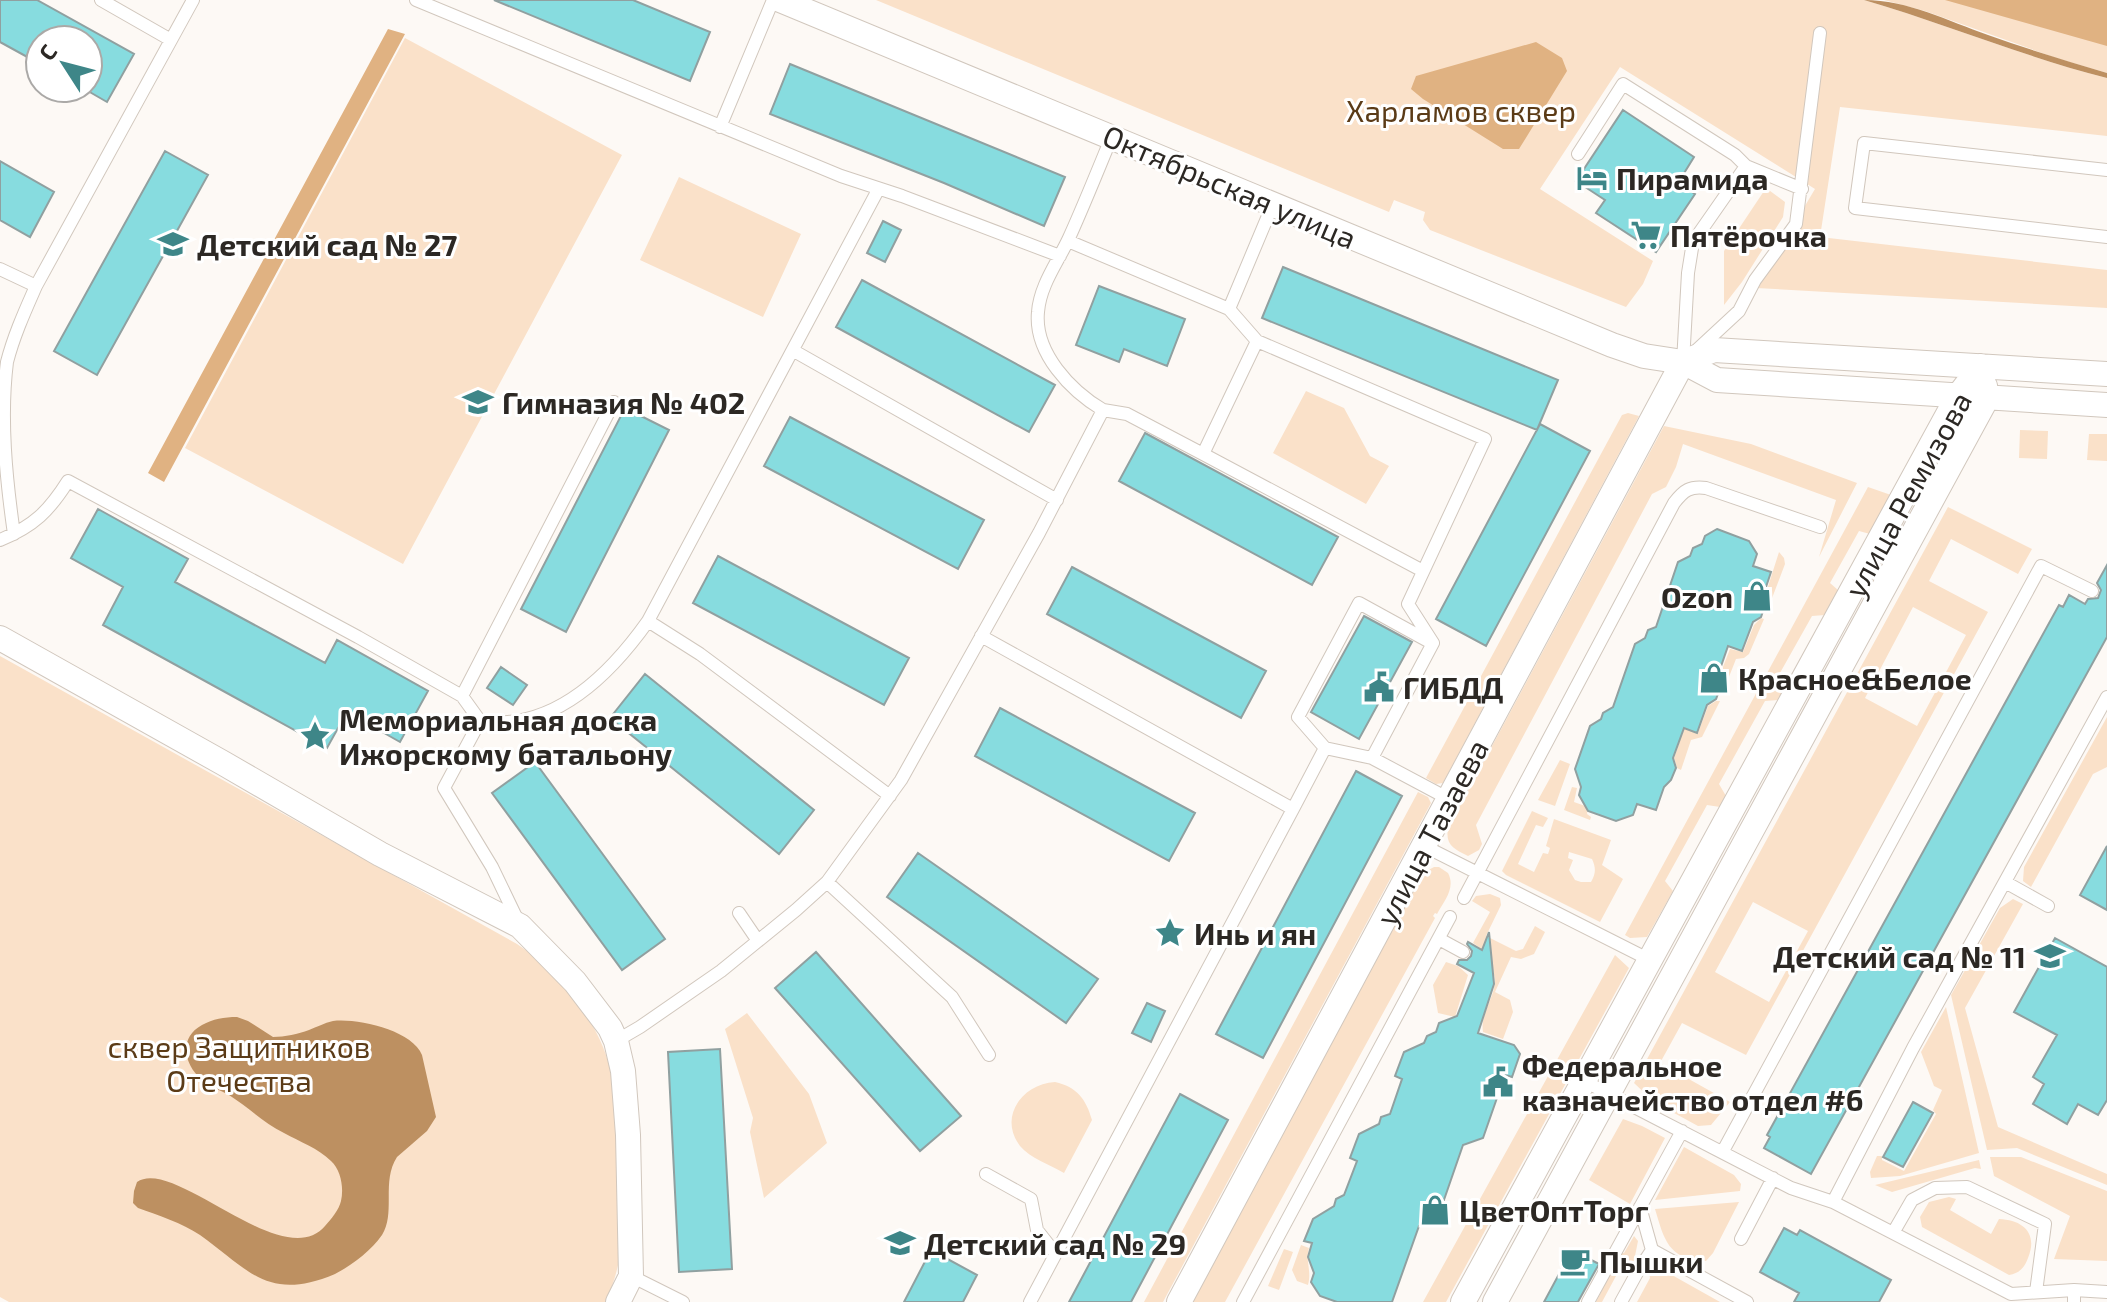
<svg xmlns="http://www.w3.org/2000/svg" width="2107" height="1302" font-family="'Exo 2',sans-serif">
	<rect width="100%" height="100%" fill="#fdf9f5"/>
	<path fill="#fae1c9" fill-rule="evenodd" d="M876,0H1864C1946,24 2024,57 2107,78V136L1840,107L1820,237L2107,270V308L1756,288L1815,189L1620,67L1540,189L1653,261L1643,284L1626,307L1430,230L1423,220L1425,212L1394,200L1389,212Z
		M1884,0H2107V73L2056,58L1925,11Z
		M405,38L622,155L403,564L185,448Z
		M679,177L801,234L763,317L640,260Z
		M1766,188L1785,202L1783,217L1742,282L1724,305V251Z
		M1306,391L1344,408L1370,456L1389,466L1366,504L1273,453Z
		M1628,413L1639,416L1443,783L1436,784L1426,778L1622,415Z
		M1664,426L1751,444L1857,483L1819,557L1836,500L1683,444L1676,467L1666,487L1652,494L1476,825L1482,844L1479,850L1468,856C1454,849 1445,845 1448,828Z
		M2020,430L2048,431L2047,459L2019,458Z
		M2089,434H2107V461L2087,460Z
		M1868,487L1891,495L1870,534L1859,531L1830,583L1838,590L1825,615L1812,616L1776,680L1784,689L1778,700L1765,701L1719,784L1726,796L1720,807L1707,805L1665,881L1673,891L1647,937L1630,938L1625,935Z
		M1948,507L2032,549L2018,574L1951,539L1929,581L1988,612L1746,1055L1682,1023L1660,1063L1730,1102L1711,1125L1698,1126L1654,1102L1634,1083ZM1913,607L1966,635L1917,726L1865,698ZM1753,902L1808,931L1769,1002L1715,972Z
		M1779,552L1784,558L1785,564L1769,606L1766,604L1765,596Z
		M1761,618L1764,619L1749,654L1744,658L1736,659L1725,687L1721,685L1719,677L1730,649L1743,652L1754,625Z
		M0,656L517,944C554,968 586,1006 603,1047C619,1086 618,1144 620,1187C620,1205 623,1224 621,1243C620,1264 614,1282 606,1302H9L0,1297Z
		M1716,701H1720L1702,737L1691,740L1681,770L1677,768L1674,758L1684,729L1698,733L1708,706Z
		M2107,717V767L2093,774L2031,887L2023,881L2024,867Z
		M1560,760L1570,764L1555,806L1538,800Z
		M1572,787L1577,788L1574,802L1588,807L1587,814L1591,817L1590,820L1564,810Z
		M1418,792L1428,797L1431,803L1163,1302H1144Z
		M1532,811L1548,818L1543,827L1536,825L1518,864L1534,872L1543,853L1548,854L1550,848L1546,846L1554,819L1611,840L1602,865L1623,879L1600,922L1506,875L1502,871ZM1569,852L1592,859C1596,868 1596,873 1591,882H1581L1575,880L1569,870L1573,860L1568,858Z
		M1434,867H1439L1448,873C1456,888 1444,901 1437,914L1435,913L1433,916L1435,918L1225,1302H1192L1423,873Z
		M1490,894L1500,898L1501,905L1486,936L1516,951L1523,949L1535,926L1545,932L1534,954L1521,959L1511,957L1495,992L1510,1000L1513,1012L1503,1039L1483,1032C1479,1007 1505,991 1490,963C1485,953 1482,949 1473,943L1490,912L1472,901L1476,896Z
		M2013,899L2023,904L1965,1008L1998,1127L2107,1174V1185L2017,1148L1987,1150L1951,995L2000,908Z
		M1615,955L1629,968L1446,1302H1423Z
		M1446,962L1458,966L1468,975L1455,1017L1438,1013L1433,985Z
		M1946,1007L1979,1153L1900,1176L1871,1178L1870,1172L1877,1156H1882V1160L1904,1171L1936,1114L1933,1110L1942,1090L1934,1086L1921,1052Z
		M747,1013L809,1094L827,1143L764,1198L750,1132L753,1118L725,1029Z
		M1055,1082C1077,1087 1086,1099 1092,1120L1064,1173C1050,1165 1030,1158 1020,1146C998,1117 1022,1084 1055,1082Z
		M1623,1119L1642,1126L1665,1138L1630,1204L1589,1180Z
		M1684,1147L1734,1175L1741,1184L1740,1191L1655,1200Z
		M1990,1157H2021L2107,1191V1261L2054,1259L2070,1216L1994,1176Z
		M1979,1160L1981,1169L1975,1168L1892,1192L1875,1185Z
		M1949,1197L1956,1199L1950,1210L1991,1234L1999,1219C2024,1220 2038,1234 2028,1258C2024,1268 2020,1273 2009,1275L1922,1227L1920,1217L1929,1202Z
		M1739,1202L1713,1253L1706,1261C1668,1260 1664,1239 1655,1209Z
		M1634,1236L1638,1241L1634,1261L1628,1273L1616,1276L1602,1302H1596L1621,1253H1624Z
		M1301,1245L1309,1248C1305,1262 1312,1270 1308,1285L1297,1281L1292,1270Z
		M1284,1249L1293,1252L1279,1290L1268,1286Z
		M1655,1269L1663,1270L1720,1302H1637L1650,1278L1649,1273Z"/>
	<path fill="#e0b282" d="M1945,0H2107V46Z
		M388,29L405,34L164,482L148,473Z
		M1536,42L1562,58L1567,71L1519,149H1503L1423,99L1411,89L1416,76Z"/>
	<path fill="#bd9061" d="M1864,0C1908,0 1948,21 1988,35C2027,49 2067,61 2107,73V78C2024,57 1946,24 1864,0Z
		M237,1017L248,1021L273,1037C285,1037 298,1034 309,1030C317,1027 324,1023 333,1021C357,1018 412,1030 422,1055L436,1117L427,1131L397,1157C381,1182 396,1212 382,1235C371,1251 352,1265 335,1274C268,1302 250,1271 200,1235C182,1223 158,1215 138,1208L133,1203L134,1191L137,1182C174,1156 283,1275 325,1226C331,1219 339,1210 341,1201C344,1188 341,1170 331,1161C318,1148 300,1142 284,1133C264,1123 248,1107 229,1095C220,1090 210,1087 202,1080C184,1065 178,1038 202,1025C213,1019 224,1017 237,1017Z"/>
	<path fill="#87dcdf" stroke="#90a0a0" stroke-width="2" d="M0,0H37L134,54L107,102L88,91V40H40V64L0,42Z
		M494,0H633L710,32L690,81Z
		M790,64L1065,177L1044,226L944,183L770,114Z
		M1623,110L1694,157L1678,183L1695,194L1656,252L1596,213L1605,200L1576,181Z
		M165,151L208,175L97,375L54,351Z
		M0,161L54,192L30,237L0,220Z
		M883,221L901,230L885,262L867,253Z
		M1283,267L1558,380L1537,430L1262,318Z
		M862,280L1055,385L1029,432L836,327Z
		M1099,286L1185,319L1167,366L1124,349L1119,362L1076,345Z
		M625,408L669,430L566,632L521,609Z
		M790,417L984,520L958,569L764,466Z
		M1540,424L1590,451L1486,646L1436,619Z
		M1145,433L1338,537L1312,585L1119,481Z
		M98,509L188,559L175,582L325,663L337,640L428,691L400,742L347,712L327,748L103,625L123,587L71,558Z
		M1717,529L1749,541L1757,554L1753,566L1771,572L1763,596L1765,605L1761,617L1753,622L1742,651L1728,646L1717,678L1721,686L1716,699L1707,705L1697,733L1684,728L1673,758L1676,768L1671,780L1664,787L1656,810L1637,804L1633,815L1616,821L1588,811L1579,795L1581,787L1575,769L1590,726L1601,719L1603,713L1613,707L1635,644L1645,638L1648,630L1656,627L1678,562L1690,556L1693,548L1702,544L1705,536Z
		M718,556L909,658L884,705L693,603Z
		M2107,565V637L1811,1174L1764,1148L1770,1137L1767,1135L2059,605L2063,607L2069,595L2085,604L2088,599L2098,598L2101,590L2097,583Z
		M1072,567L1266,671L1241,718L1047,614Z
		M1364,616L1412,642L1359,739L1311,712Z
		M501,667L527,685L513,705L487,688Z
		M645,674L814,810L779,854L610,718Z
		M1000,708L1195,813L1169,861L975,756Z
		M535,762L665,939L622,970L492,793Z
		M1356,771L1402,796L1263,1058L1216,1034Z
		M2107,846V910L2080,895Z
		M918,853L1098,979L1066,1023L887,897Z
		M1489,932L1494,984L1478,1033L1514,1045L1520,1054L1512,1077L1505,1075L1483,1138L1463,1145L1437,1220L1419,1226L1392,1302H1337L1320,1296L1311,1282L1314,1273L1308,1257L1312,1243L1304,1241L1313,1219L1334,1206L1336,1199L1344,1195L1357,1161L1350,1158L1359,1134L1379,1124L1381,1117L1390,1114L1402,1079L1395,1076L1404,1052L1424,1043L1427,1036L1436,1032L1439,1023L1457,1016L1474,973L1457,964L1459,960H1467L1471,956L1472,951L1467,944L1468,942L1482,950Z
		M2055,938L2107,967V1100L2098,1115L2078,1104L2067,1124L2033,1104L2044,1084L2033,1077L2057,1035L2014,1012Z
		M816,952L961,1116L920,1151L775,988Z
		M1147,1003L1165,1011L1151,1042L1132,1033Z
		M720,1049L732,1269L679,1272L668,1052Z
		M1180,1094L1228,1120L1131,1302H1069Z
		M1913,1102L1933,1113L1903,1167L1883,1157Z
		M1784,1228L1797,1235L1800,1230L1891,1280L1879,1302H1794L1799,1293L1760,1272Z
		M931,1250L977,1275L963,1302H904Z
		M1572,1250L1599,1264L1579,1300L1578,1302H1544Z"/>
	<g fill="none" stroke-linecap="round" stroke-linejoin="round">
		<g stroke="#d1c7bd" stroke-width="14">
			<path id="service" d="M101,0L171,40
				M416,0L841,176L902,196L1060,256
				M720,127L773,0
				M1578,154L1623,84L1735,155L1746,166L1693,242L1688,273L1683,362
				M1746,166L1802,189
				M2107,170L1864,143L1855,208L2107,237
				M1273,204L1229,309L1257,341L1485,439L1408,604L1433,643L1372,758
				M1068,241L1229,309
				M0,269L36,286
				M1698,349L1739,311L1755,280L1796,224L1820,33
				M794,351L1057,500
				M1103,410C1071,391 1034,353 1038,312C1040,285 1058,262 1069,238C1084,205 1098,170 1112,136
				M1203,454L1423,571
				M14,534C6,478 0,418 7,362C14,335 25,311 36,286L193,0
				M0,540C34,526 49,511 68,481L358,637L462,696L480,721C553,732 609,676 648,621L878,190
				M648,621L700,654L890,796
				M981,636L1293,809L1030,1302
				M462,696L614,402
				M480,721L444,788L492,867L518,921
				M1325,748L1298,717L1359,603L1430,642
				M1293,809L1325,748L1372,758L1449,799
				M1424,846L1650,960
				M827,882L952,997L989,1055
				M2005,882L2048,906
				M1464,898L1674,503C1684,490 1690,486 1706,488L1820,527
				M739,913L758,941
				M1439,939L1463,952
				M616,1041L640,1027L721,971L796,910L827,882L901,780L1039,533L1103,410L1127,414L1203,454L1257,341
				M1584,1081L1791,1188L1833,1202L2011,1294L2074,1290V1302
				M1723,1151L2041,566L2092,591
				M986,1174L1031,1199L1037,1230L1055,1253
				M1833,1202L1913,1048L2107,697
				M1640,1207L1652,1250L1747,1302
				M1893,1233L1912,1200L1935,1188L1967,1187L2045,1224L2036,1292
				M1741,1239L1773,1178
				M631,1276L683,1302
				M2074,1290L2107,1292
				M1243,1302L1450,917
				M1588,1302L1682,1131
				M1621,1302L1638,1271L1652,1250"/>
		</g>
		<g stroke="#d1c7bd" stroke-width="26">
			<path id="minor" d="M780,0L1612,345L1644,356L1683,362L1717,380L2107,405
				M1683,362L1714,350L2107,374
				M0,638L223,763L380,854L520,926L575,982L610,1028L616,1041L623,1071L628,1135L631,1276L618,1302
				M1179,1302L1683,362
				M1463,1302L1958,396L1981,366
				M1495,1302L1987,398L1985,386"/>
		</g>
		<use href="#service" stroke="#fff" stroke-width="12"/>
		<use href="#minor" stroke="#fff" stroke-width="24"/>
	</g>
	<defs>
		<g id="hotel-bare" transform="scale(2.4)"><path d="M-6-4.5h1.5V1H6V5H4.5V3h-9V5H-6ZM-4 0a1.8 1.8 0 1 1 3.6 0ZM.5 0V-2.5h3Q6-2.5 6 0Z" fill="#3e8688" stroke="#fff" stroke-width="2.5" paint-order="stroke"/></g>
		<g id="supermarket-bare" transform="scale(2.4)"><path d="M-6-5.5h2.5l.6 2H6L4.5 2H-2.5L-4.4-4H-6ZM-1.5 3.2a1.3 1.3 0 1 0 .1 0ZM3 3.2a1.3 1.3 0 1 0 .1 0Z" fill="#3e8688" stroke="#fff" stroke-width="2.5" paint-order="stroke"/></g>
		<g id="school-bare" transform="scale(2.4)"><path d="M0-5L7-2L0 1L-7-2ZM-4 1L0 2.5L4 1V4Q0 6-4 4Z" fill="#3e8688" stroke="#fff" stroke-width="2.5" paint-order="stroke"/></g>
		<g id="shop-bare" transform="scale(2.4)"><path d="M-5-2.5h2.3a2.7 3.5 0 0 1 5.4 0H5L5.5 6h-11ZM-1.5-2.5h3a1.5 2.3 0 0 0-3 0Z" fill="#3e8688" stroke="#fff" stroke-width="2.5" paint-order="stroke"/></g>
		<g id="civic-bare" transform="scale(2.4)"><path d="M-.6-6.5H3V-4.5H.6V-3L4-1V1h2V6H-6V1h2V-1L-.6-3ZM-1.2 2.5V6h2.4V2.5Z" fill="#3e8688" stroke="#fff" stroke-width="2.5" paint-order="stroke"/></g>
		<g id="sight-bare" transform="scale(2.4)"><path d="M0-6L1.8-2.2L6-1.7L2.9 1.2L3.7 5.4L0 3.3L-3.7 5.4L-2.9 1.2L-6-1.7L-1.8-2.2Z" fill="#3e8688" stroke="#fff" stroke-width="2.5" paint-order="stroke"/></g>
		<g id="cafe-bare" transform="scale(2.4)"><path d="M-5.5-4.5H6V0H3Q3 3.5 0 3.5H-2.5Q-5.5 3.5-5.5 0ZM3-3.2v2h1.7v-2ZM-6 4.5H4V6H-6Z" fill="#3e8688" stroke="#fff" stroke-width="2.5" paint-order="stroke"/></g>
	</defs>
	<g fill-rule="evenodd">
		<use href="#hotel-bare" x="1592" y="178"/>
		<use href="#supermarket-bare" x="1646" y="235"/>
		<use href="#school-bare" x="173" y="244"/>
		<use href="#school-bare" x="478" y="402"/>
		<use href="#shop-bare" x="1757" y="596"/>
		<use href="#shop-bare" x="1714" y="678"/>
		<use href="#civic-bare" x="1379" y="687"/>
		<use href="#sight-bare" x="315" y="736"/>
		<use href="#sight-bare" x="1170" y="933"/>
		<use href="#school-bare" x="2050" y="956"/>
		<use href="#civic-bare" x="1498" y="1082"/>
		<use href="#shop-bare" x="1435" y="1210"/>
		<use href="#school-bare" x="900" y="1243"/>
		<use href="#cafe-bare" x="1575" y="1261"/>
	</g>
	<g text-anchor="middle" dominant-baseline="central" stroke-width="6" stroke-linejoin="round" paint-order="stroke">
		<g font-size="30" fill="#5b3b17" stroke="#fff">
			<text x="1461" y="110">Харламов сквер</text>
			<text x="239" y="1046">сквер Защитников<tspan x="239" dy="34">Отечества</tspan></text>
		</g>
		<g font-size="30" font-weight="bold" fill="#2c2824" stroke="#fff" text-anchor="start">
			<text x="1616" y="178">Пирамида</text>
			<text x="1670" y="235">Пятёрочка</text>
			<text x="197" y="244">Детский сад № 27</text>
			<text x="502" y="402">Гимназия № 402</text>
			<text x="1733" y="596" text-anchor="end">Ozon</text>
			<text x="1738" y="678">Красное&amp;Белое</text>
			<text x="1403" y="687">ГИБДД</text>
			<text x="339" y="719">Мемориальная доска<tspan x="339" dy="34">Ижорскому батальону</tspan></text>
			<text x="1194" y="933">Инь и ян</text>
			<text x="2026" y="956" text-anchor="end">Детский сад № 11</text>
			<text x="1522" y="1065">Федеральное<tspan x="1522" dy="34">казначейство отдел #6</tspan></text>
			<text x="1459" y="1210">ЦветОптТорг</text>
			<text x="924" y="1243">Детский сад № 29</text>
			<text x="1599" y="1261">Пышки</text>
		</g>
		<g font-size="30" fill="#2c2824" stroke="#fff">
			<text transform="translate(1230 186) rotate(23)">Октябрьская улица</text>
			<text transform="translate(1907 494) rotate(-61)">улица Ремизова</text>
			<text transform="translate(1431 832) rotate(-62)">улица Тазаева</text>
		</g>
	</g>
	<g transform="translate(64 64) rotate(306)"><circle r="38" fill="#ffffff" stroke="#aba9a7" stroke-width="2"/>
	<path d="M0-6L14 30L0 20L-14 30Z" fill="#3e8688"/>
	<text y="-12" font-size="22" font-weight="bold" text-anchor="middle" fill="#2c2824">С</text>
	</g>
</svg>
